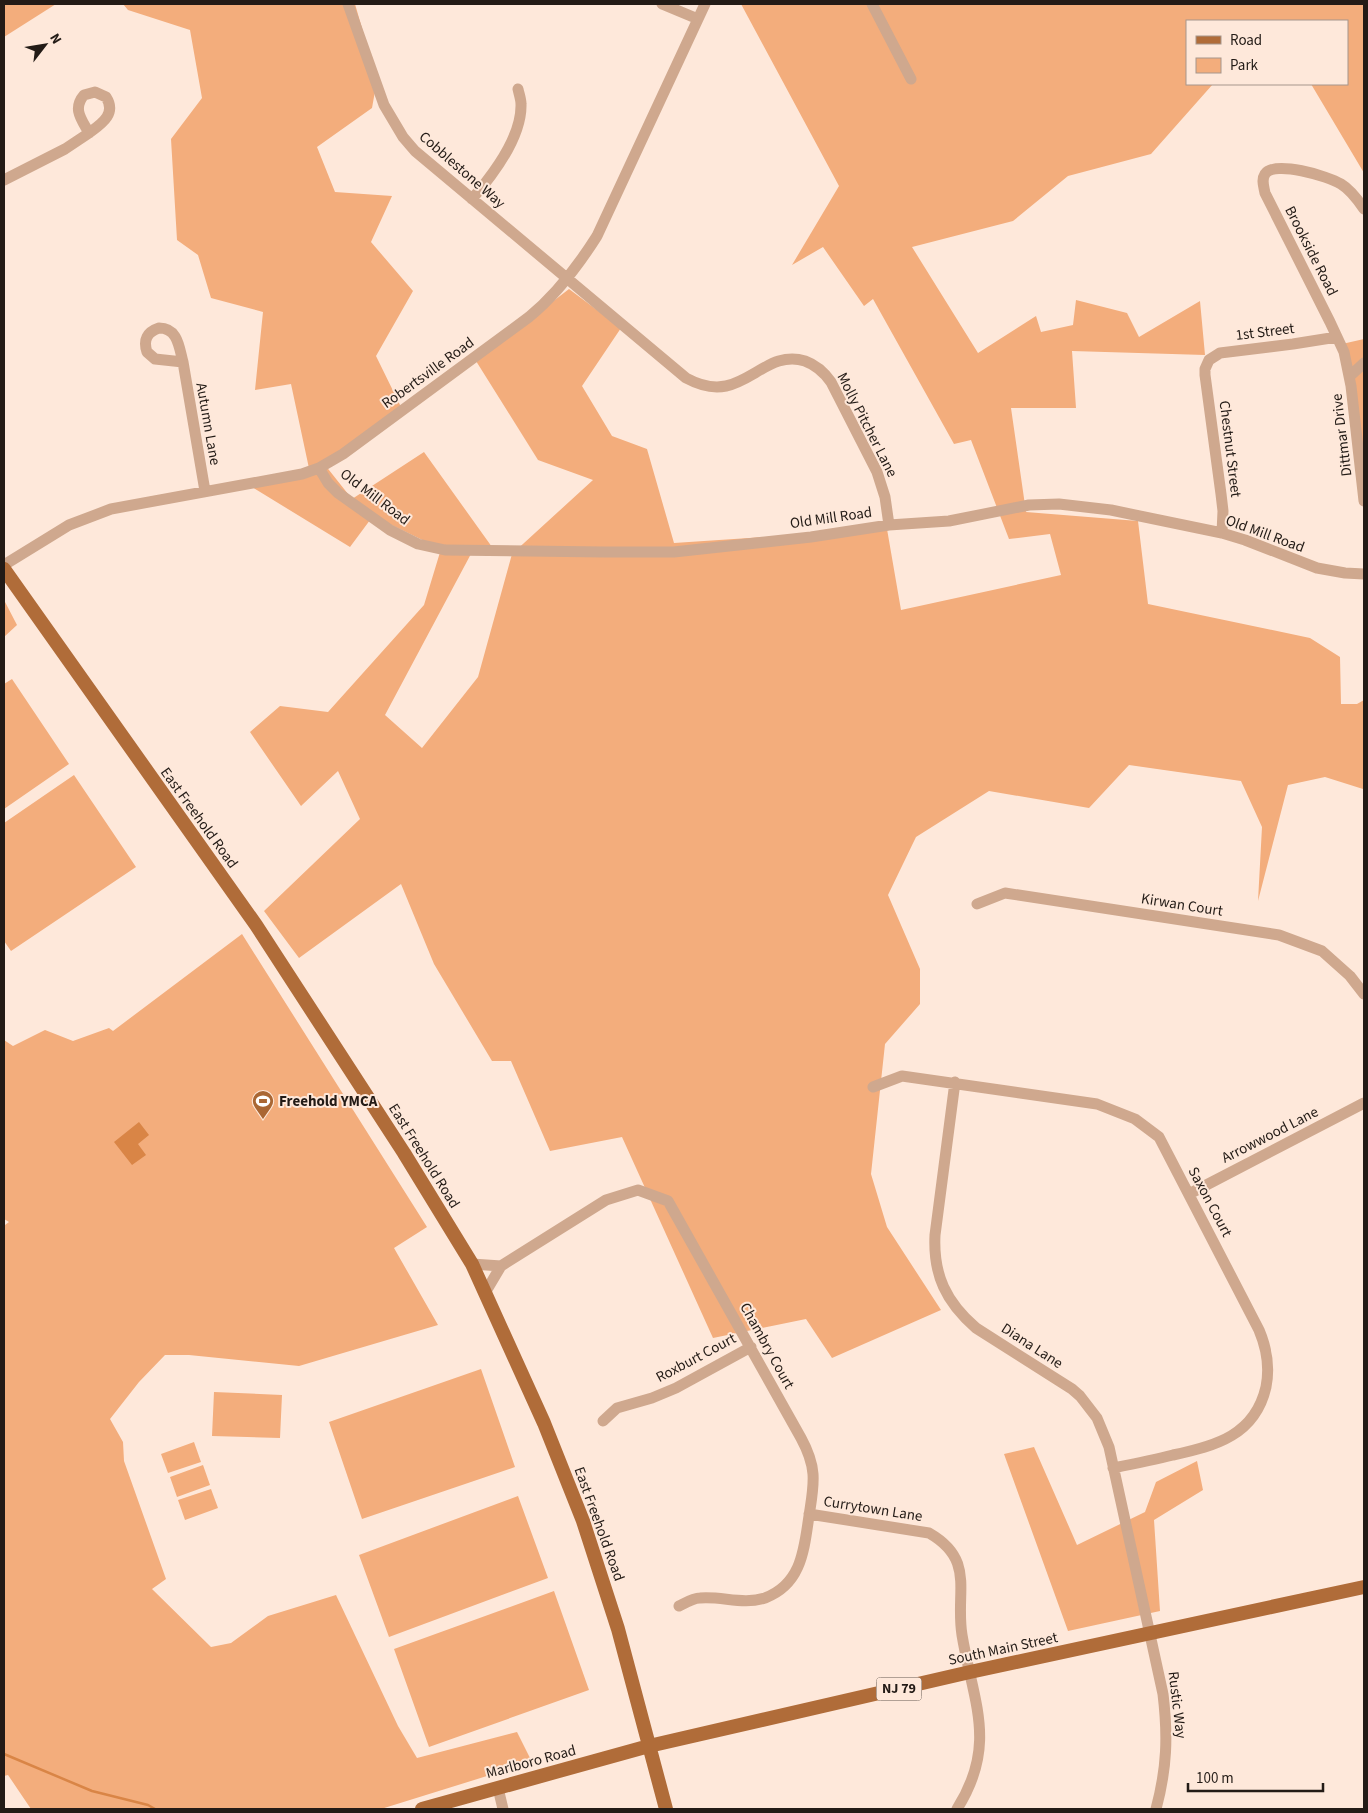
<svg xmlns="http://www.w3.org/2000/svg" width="1368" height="1813" font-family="'Source Sans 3',sans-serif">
	<rect width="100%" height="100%" fill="#fee8da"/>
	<path fill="#f3ad7c" d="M4,4H56L4,37Z
		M123,4H355L377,80L372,108L317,147L335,192L392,196L371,242L413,291L376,356L401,407L325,465L352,499L424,452L497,554L472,552L385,715L422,748L478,677L512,554L593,480L538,460L476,361L569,289L621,328L582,386L612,436L647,449L674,543L887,529L901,610L1061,575L1050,534L1009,539L971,440L954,444L873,299L864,306L823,247L792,265L839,186L741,4H1364V173L1311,84H1347V21H1187V84H1213L1151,154L1068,176L1013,221L912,247L978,353L1036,316L1041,332L1073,325L1076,300L1127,313L1139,337L1200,301L1205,355L1072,351L1076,408H1011L1026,512L1138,521L1148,604L1310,638L1340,657L1341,704H1357L1364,700V793L1363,789L1325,777L1288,785L1258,901L1262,827L1241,781L1129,765L1089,808L989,791L916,837L888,895L920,969V1004L885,1044L871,1174L887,1227L941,1310L832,1358L806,1319L713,1338L622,1137L550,1151L511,1061H492L434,964L401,884L299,958L264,911L360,819L338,771L301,806L250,732L280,706L328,712L424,605L441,549L373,516L350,547L247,484L310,473L291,384L255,390L263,312L211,298L198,255L177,240L171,139L202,98L190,30L128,10Z
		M1364,339V498L1342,344Z
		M4,600L17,625L4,637Z
		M12,679L69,764L4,809V684Z
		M74,775L136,867L11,951L4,941V823Z
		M242,934L427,1227L394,1248L438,1325L299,1366L189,1355H165L139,1382L110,1419L123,1442L124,1461L166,1579L152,1589L211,1647L231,1643L268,1616L336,1595L398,1726L417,1758L517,1732L532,1762L381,1809H31L8,1775L4,1776V1223L5,1225L9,1222L4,1219V1040L13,1046L45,1030L73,1041L109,1028L113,1031Z
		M481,1369L515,1467L362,1519L329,1422Z
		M214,1392L282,1395L280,1438L212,1436Z
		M194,1442L201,1462L168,1473L161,1454Z
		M1034,1447L1077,1545L1145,1512L1156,1482L1197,1461L1203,1490L1154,1520L1160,1611L1068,1631L1004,1454Z
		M203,1465L210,1485L177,1497L170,1477Z
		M211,1489L218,1508L185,1520L178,1500Z
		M518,1496L548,1578L389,1637L359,1555Z
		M554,1591L589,1690L429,1747L394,1649Z"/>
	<path fill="#d98546" d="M139,1122L149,1135L138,1144L146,1155L132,1165L114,1142Z"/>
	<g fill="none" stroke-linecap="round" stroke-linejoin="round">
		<path stroke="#d98546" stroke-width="2.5" d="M4,1754L92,1791L148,1805L155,1809"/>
		<path stroke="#cfa88e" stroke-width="11" d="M348,4L384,105L403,137L415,151L686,378C699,385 712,389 726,386C754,380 774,351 805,361C816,365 824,372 831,382L877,472L885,497L889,525
			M662,4L698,19
			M872,4L911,79
			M95,92L106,97C117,114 101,124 89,133C82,120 72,109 84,95Z
			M4,180L65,149L89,133
			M472,199C492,176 522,137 521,104C521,99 519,94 518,89
			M1364,209C1358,200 1351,190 1341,184C1328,176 1274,160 1265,174C1261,180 1264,187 1265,193L1330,322L1344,352L1351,386L1364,501
			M159,328C178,328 179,347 183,362L155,359L147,352C143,340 147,332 159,328Z
			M183,362L205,491
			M1350,376L1364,363
			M319,468L328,483L338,493L390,530L418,544L445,550L604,552H674L811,537L889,525L949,521L1029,505L1059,504L1111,510L1222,533L1245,540L1317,568L1345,573L1364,574
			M1222,533L1223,511L1221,494L1205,375V369L1209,360L1220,353L1293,344L1337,337
			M4,565L69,525L111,509L302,474L319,468L343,454L529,317C556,295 578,266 597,236L705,4
			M977,904L1005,893L1279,935L1322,951L1350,976L1364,994
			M955,1082L935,1235C933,1275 946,1302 976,1328L1072,1389L1080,1396L1097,1418L1109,1447L1163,1694C1168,1736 1167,1768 1156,1809
			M873,1087L902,1076L1097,1104L1135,1119L1159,1137L1259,1330C1267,1349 1270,1367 1266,1387C1255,1435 1216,1446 1173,1455C1153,1460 1133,1464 1113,1468
			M1189,1194L1364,1103
			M472,1264L501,1266
			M485,1293L501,1266L606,1200L638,1190L668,1201L801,1438C807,1449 812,1461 813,1474C814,1488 811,1502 809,1516C804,1549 802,1584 765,1598C743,1605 722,1596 700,1598C693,1598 685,1603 679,1606
			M603,1421L617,1408L652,1398L676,1388L751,1347
			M809,1514L929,1533C976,1560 955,1592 962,1635C973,1702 998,1744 957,1809
			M498,1788L503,1809"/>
		<path stroke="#b06c39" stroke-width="14" d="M4,569L256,925L404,1153L472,1264L544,1423L583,1521L618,1629L666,1809
			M422,1809L649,1746L970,1672L1364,1587"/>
	</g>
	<defs>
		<g id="stadium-pin" transform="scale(1.125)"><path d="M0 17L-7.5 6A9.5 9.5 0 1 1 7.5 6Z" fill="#aa6734" stroke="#fee8da"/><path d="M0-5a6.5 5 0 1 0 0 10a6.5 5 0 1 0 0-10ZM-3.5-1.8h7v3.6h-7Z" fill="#fff"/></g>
	</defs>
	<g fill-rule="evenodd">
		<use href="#stadium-pin" x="263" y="1101"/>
	</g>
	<g text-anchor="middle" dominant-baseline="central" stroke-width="4" stroke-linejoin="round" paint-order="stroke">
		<rect fill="#fee8da" stroke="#655851" stroke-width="1" x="876.5" y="1677.5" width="45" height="23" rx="4"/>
		<g font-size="14" font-weight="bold" fill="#231b16">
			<text x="899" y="1689">NJ 79</text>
		</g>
		<g font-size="15" fill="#231b16" stroke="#fee8da">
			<text transform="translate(462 170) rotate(41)">Cobblestone Way</text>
			<text transform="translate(1311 251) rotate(63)">Brookside Road</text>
			<text transform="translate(1265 332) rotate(-7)">1st Street</text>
			<text transform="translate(428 373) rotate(-36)">Robertsville Road</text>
			<text transform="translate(208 424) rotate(80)">Autumn Lane</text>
			<text transform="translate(867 425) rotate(63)">Molly Pitcher Lane</text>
			<text transform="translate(1342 435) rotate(-97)">Dittmar Drive</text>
			<text transform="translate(1230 449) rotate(83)">Chestnut Street</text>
			<text transform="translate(375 497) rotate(37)">Old Mill Road</text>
			<text transform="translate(831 518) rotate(-8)">Old Mill Road</text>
			<text transform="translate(1265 534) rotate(20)">Old Mill Road</text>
			<text transform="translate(199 818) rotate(54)">East Freehold Road</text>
			<text transform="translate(1182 905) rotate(9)">Kirwan Court</text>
			<text transform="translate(1270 1135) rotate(-27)">Arrowwood Lane</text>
			<text transform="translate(424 1156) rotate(58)">East Freehold Road</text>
			<text transform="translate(1210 1202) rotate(62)">Saxon Court</text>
			<text transform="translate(767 1346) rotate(61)">Chambry Court</text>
			<text transform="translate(1032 1346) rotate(33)">Diana Lane</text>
			<text transform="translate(696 1358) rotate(-28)">Roxburt Court</text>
			<text transform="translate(873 1509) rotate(9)">Currytown Lane</text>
			<text transform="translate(599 1524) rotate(70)">East Freehold Road</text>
			<text transform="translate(1003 1649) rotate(-12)">South Main Street</text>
			<text transform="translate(1177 1705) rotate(83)">Rustic Way</text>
			<text transform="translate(531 1762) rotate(-15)">Marlboro Road</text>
		</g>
		<g font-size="15" font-weight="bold" fill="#231b16" stroke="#fee8da" text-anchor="start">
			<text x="279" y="1101">Freehold YMCA</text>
		</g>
	</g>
	<rect width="1368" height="1813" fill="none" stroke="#231b16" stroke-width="10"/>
	<rect x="1186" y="20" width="162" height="65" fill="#fee8da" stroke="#a6968c"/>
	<rect x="1196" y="36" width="25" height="8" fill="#b06c39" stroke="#a6968c"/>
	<text x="1230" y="45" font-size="15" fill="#231b16">Road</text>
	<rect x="1196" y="58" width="25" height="15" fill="#f3ad7c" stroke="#a6968c"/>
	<text x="1230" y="70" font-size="15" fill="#231b16">Park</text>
	<g transform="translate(45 45) rotate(59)" stroke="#fee8da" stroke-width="4" paint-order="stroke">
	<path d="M0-4L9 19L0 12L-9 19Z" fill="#231b16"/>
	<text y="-8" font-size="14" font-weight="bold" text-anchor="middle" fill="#231b16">N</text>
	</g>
	<path d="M1188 1783v8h135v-8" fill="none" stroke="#231b16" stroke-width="2.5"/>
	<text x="1196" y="1783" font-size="15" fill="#231b16" stroke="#fee8da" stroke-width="4" paint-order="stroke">100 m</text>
</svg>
